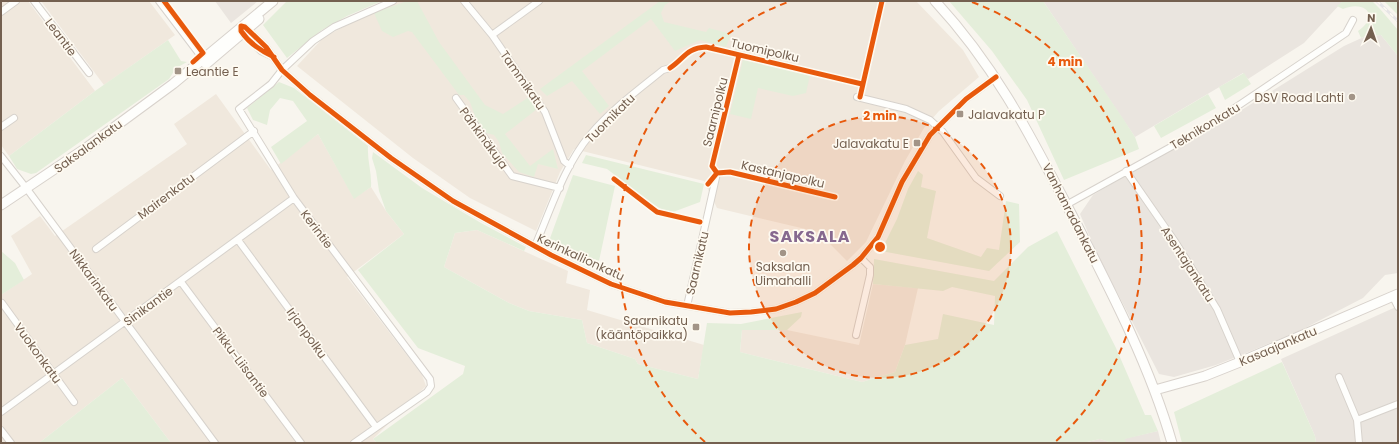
<svg xmlns="http://www.w3.org/2000/svg" width="1399" height="444" font-family="Poppins,sans-serif">
	<rect width="100%" height="100%" fill="#f8f5ee"/>
	<path fill="#f0e8dd" d="M1,1H28L95,91L9,156L1,145Z
		M41,1H149L175,35L104,85Z
		M400,1H916L963,50L979,77L939,111L924,128L905,161L866,242L847,261L818,232L717,208L704,181L574,149L560,172L536,231L470,198L413,158L297,66L324,37L376,10Z
		M216,94L271,170L318,134L354,198L371,187L386,211L404,234L347,277L422,375L426,386L373,439L377,443H171L122,378L39,443H1V295L32,274L11,236L40,216L55,236L187,144L174,124Z
		M477,230L568,271L566,283L590,290L587,310L704,345L698,379L638,364L635,359L587,343L582,320L529,311L509,303L444,267L455,233Z
		M873,284L918,288L905,345L895,372L862,382L740,352L742,330H787L859,345Z"/>
	<path fill="#eae5df" d="M215,1H258L231,23Z
		M1043,1H1343L1304,43L1248,79L1243,73L1135,137Z
		M1381,35L1398,56V273L1385,275L1363,298L1303,329L1251,351L1216,365L1174,377L1159,374L1095,249L1080,214L1093,195L1148,162L1216,126L1344,46L1366,36Z
		M1398,306V443H1316L1315,436L1281,359Z
		M1158,431L1161,443H1083L1100,439L1109,442Z"/>
	<path fill="#e4eeda" d="M287,1H382L347,16L322,30L287,58L263,25Z
		M407,1H417L439,42L485,105L503,114L529,97L537,109L505,134L530,166L553,149L558,169L538,164L534,177L519,172L502,153L499,142L494,135L486,133L476,119L470,102L464,95H459L412,32L408,31L393,37L382,31L374,13Z
		M660,1H671L665,5L661,13L664,22L706,32L709,28L731,34L726,47L700,40L675,51L651,19L582,71L609,106L600,114L572,81L547,96L540,89Z
		M949,1H1043L1122,117L1135,137L1139,149L1064,180L1027,100L992,51Z
		M1343,1H1372C1382,10 1389,20 1398,30V56L1381,35L1366,36L1361,38L1358,31C1381,15 1364,0 1343,9L1337,6Z
		M1384,1H1396L1398,3V15Z
		M168,40L181,61L187,62L176,68L169,79L36,173L31,174L17,169L9,156L95,91Z
		M743,60L810,75L806,93L793,96L758,88L751,119L730,114Z
		M1244,73L1251,84L1225,100L1219,87Z
		M279,82L294,88L368,146C367,160 372,173 371,187L354,199L318,134L281,164L271,147L307,121L293,101L280,98L270,110L267,125L253,120L247,108Z
		M1208,94L1216,108L1161,138L1154,126Z
		M373,152L422,188L481,223L526,247L524,251L477,230L455,233L444,267L509,303L529,311L582,320L587,343L635,359L638,364L698,379L707,323L741,324L802,312L801,317L787,330H742L740,352L862,382L895,372L905,345L938,339L943,314L994,325L995,296L952,287L943,291L873,284L874,259L994,281L1028,247L1057,231L1116,348L1145,415H1151L1158,431L1125,439L1126,443H1111L1116,441L1109,442L1100,439L1083,443H377L373,439L463,374L465,366L418,348L358,270L404,234L386,211L379,191L376,171L372,158Z
		M586,155L704,184L700,202L673,212L661,209L632,191L623,181L607,169L582,163Z
		M918,171L923,175L921,187L936,191L927,238L981,257L987,248L999,250L1006,201L1019,204L1020,242L989,271L881,251L897,219L908,189Z
		M573,175L615,186L599,261L555,245L549,241Z
		M1,251L15,263L24,280L1,295Z
		M1282,362L1315,436L1316,443H1182L1174,412Z
		M122,378L171,443H39Z"/>
	<g fill="none" stroke-linecap="round" stroke-linejoin="round">
		<g stroke="#d7d2cc" stroke-width="8">
			<path id="street" d="M34,1L89,73
				M159,1L203,59
				M464,1L492,35L545,112L564,161L570,166
				M1,12L16,1
				M245,27L266,47L282,70L310,95L391,158L453,201L551,255L611,284L665,302L730,313L751,312L776,309L796,302L815,293L853,265L861,258L878,237L902,182L930,135L966,99L996,77
				M241,31L261,51L274,57
				M492,35L539,1
				M857,97L906,109L930,120L943,132L976,178L1000,196
				M456,98L512,176L560,188
				M1,127L14,118
				M1,156L27,189L215,443
				M1126,171L1176,243L1217,309L1240,362
				M1066,205L1205,128L1346,33L1353,20
				M238,240L376,427
				M535,246C551,209 564,166 590,135C611,110 638,90 663,70L670,68
				M96,249L254,131
				M181,282L301,443
				M1393,297L1398,307
				M2,303L74,402
				M687,306L717,173
				M856,335L870,275V267L861,258
				M1339,377L1357,420
				M1,412L294,198
				M1,430L11,443
				M354,443L427,392L431,386L430,379L294,198L239,109L271,84L282,70L313,41L334,27L393,1
				M1359,443L1357,420L1398,404"/>
		</g>
		<g stroke="#d8d2cc" stroke-width="11">
			<path id="secondary" d="M935,1C998,69 1032,139 1074,219C1111,291 1150,366 1172,443
				M206,64L259,19
				M1,205L86,148L173,84L273,1
				M1155,390L1205,376L1240,362L1398,294"/>
		</g>
		<use href="#street" stroke="#fefefc" stroke-width="6"/>
		<use href="#secondary" stroke="#fefefc" stroke-width="9"/>
		<g stroke="#e6e4e6" stroke-width="3">
			<path id="rail" d="M1377,1L1398,21"/>
		</g>
		<use href="#rail" stroke="#fefaf1" stroke-width="1.5" stroke-dasharray="4.5" stroke-linecap="butt"/>
		<g stroke="#fefaf1" stroke-width="8">
			<path id="cycleway" d="M164,1L203,53L193,62
				M274,57C261,51 249,43 241,31V26L245,27L266,47L282,70L310,95L391,158L453,201L551,255L611,284L665,302L730,313L751,312L776,309L796,302L815,293L853,265L861,258L878,237L902,182L930,135L966,99L996,77
				M670,68C684,59 686,48 706,47L862,84
				M860,97L882,1
				M717,173L712,166L739,55
				M614,179L657,212L700,222
				M708,184L717,173L730,172L835,197"/>
		</g>
		<use href="#cycleway" stroke="#e8590c" stroke-width="5"/>
	</g>
	<circle cx="880" cy="247" r="131" fill="#e8590c" fill-opacity=".12"/>
	<g fill="none" stroke="#e8590c" stroke-width="2" stroke-dasharray="7 5">
		<circle cx="880" cy="247" r="131"/>
		<path d="M705 442A262 262 0 0 1 788 2M972 2A262 262 0 0 1 1055 442"/>
	</g>
	<g fill="#a29487" stroke="#fefaf1" stroke-width="1.5">
		<rect x="174" y="67" width="8" height="8" rx="2"/>
		<circle cx="1352" cy="97" r="4"/>
		<rect x="956" y="110" width="8" height="8" rx="2"/>
		<rect x="913" y="139" width="8" height="8" rx="2"/>
		<circle cx="783" cy="253" r="4"/>
		<rect x="692" y="323" width="8" height="8" rx="2"/>
	</g>
	<g text-anchor="middle" dominant-baseline="central" stroke-width="3.5" stroke-linejoin="round" paint-order="stroke">
		<g font-size="12" fill="#746050" stroke="#fefaf1">
			<text transform="translate(61 37) rotate(53)">Leantie</text>
			<text transform="translate(765 50) rotate(13)">Tuomipolku</text>
			<text transform="translate(523 80) rotate(55)">Tammikatu</text>
			<text transform="translate(715 112) rotate(-76)">Saarnipolku</text>
			<text transform="translate(610 118) rotate(-45)">Tuomikatu</text>
			<text transform="translate(1205 126) rotate(-31)">Teknikonkatu</text>
			<text transform="translate(484 138) rotate(54)">Pähkinäkuja</text>
			<text transform="translate(88 146) rotate(-36)">Saksalankatu</text>
			<text transform="translate(783 174) rotate(13)">Kastanjapolku</text>
			<text transform="translate(166 196) rotate(-37)">Mairenkatu</text>
			<text transform="translate(1071 213) rotate(63)">Vanhanradankatu</text>
			<text transform="translate(317 229) rotate(53)">Kerintie</text>
			<text transform="translate(581 257) rotate(25)">Kerinkallionkatu</text>
			<text transform="translate(697 263) rotate(-77)">Saarnikatu</text>
			<text transform="translate(1188 264) rotate(57)">Asentajankatu</text>
			<text transform="translate(94 280) rotate(54)">Nikkarinkatu</text>
			<text transform="translate(148 306) rotate(-36)">Sinikantie</text>
			<text transform="translate(307 333) rotate(54)">Irjanpolku</text>
			<text transform="translate(1278 346) rotate(-23)">Kasaajankatu</text>
			<text transform="translate(38 353) rotate(54)">Vuokonkatu</text>
			<text transform="translate(241 362) rotate(53)">Pikku-Liisantie</text>
		</g>
		<g font-size="12" fill="#746050" stroke="#fefaf1" text-anchor="end">
			<text x="186" y="71" text-anchor="start">Leantie E</text>
			<text x="1344" y="97">DSV Road Lahti</text>
			<text x="968" y="114" text-anchor="start">Jalavakatu P</text>
			<text x="909" y="143">Jalavakatu E</text>
			<text x="783" y="266" text-anchor="middle">Saksalan<tspan x="783" dy="14">Uimahalli</tspan></text>
			<text x="688" y="320">Saarnikatu<tspan x="688" dy="14">(kääntöpaikka)</tspan></text>
		</g>
		<g font-size="16" font-weight="bold" letter-spacing="1" fill="#86688f" stroke="#fefaf1">
			<text x="810" y="236">SAKSALA</text>
		</g>
	</g>
	<circle cx="880" cy="247" r="6" fill="#e8590c" stroke="#fefaf1" stroke-width="2"/>
	<g font-size="12" text-anchor="middle" font-weight="bold" fill="#e8590c" stroke="#fefaf1" stroke-width="3.5" stroke-linejoin="round" paint-order="stroke">
		<text x="1065" y="66">4 min</text>
		<text x="880" y="120">2 min</text>
	</g>
	<rect width="1399" height="444" fill="none" stroke="#746050" stroke-width="4"/>
	<g transform="translate(1371 28) rotate(2)" stroke="#fefaf1" stroke-width="3" paint-order="stroke">
	<path d="M0-3L7 15L0 10L-7 15Z" fill="#746050"/>
	<text y="-6" font-size="11" font-weight="bold" text-anchor="middle" fill="#746050">N</text>
	</g>
</svg>
